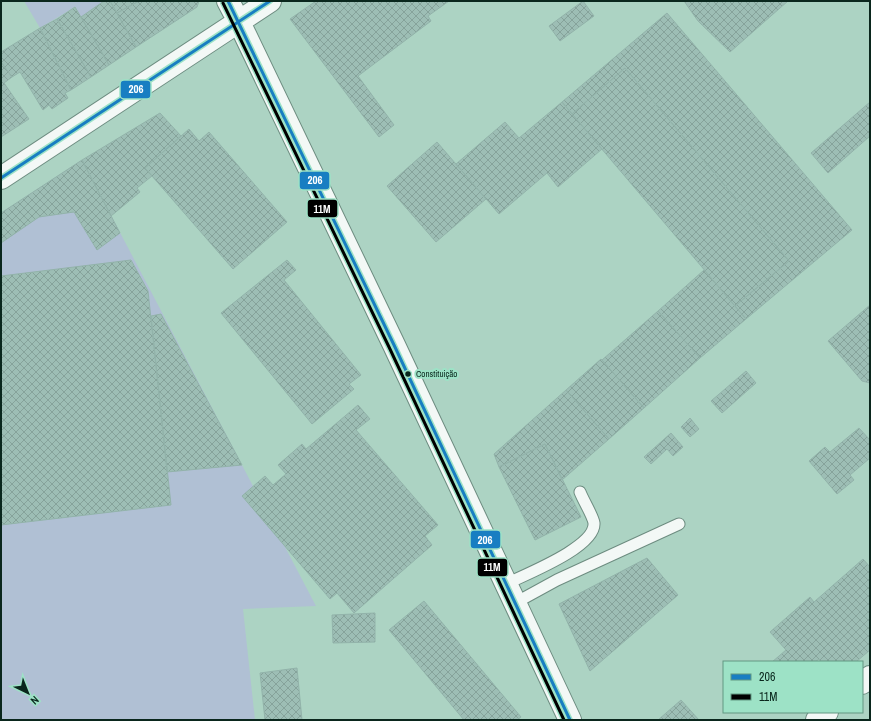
<svg xmlns="http://www.w3.org/2000/svg" width="871" height="721" font-family="'Archivo Narrow',sans-serif">
	<defs>
		<pattern id="building-cross-hatch" width="8" height="8" patternUnits="userSpaceOnUse"><rect width="8" height="8" fill="#9dbeb5"/><path d="M0 0l8 8M0 8l8-8" fill="none" stroke="#86a39b"/></pattern>
	</defs>
	<rect width="100%" height="100%" fill="#acd3c3"/>
	<path fill="#b0c0d4" d="M24,1H104L81,17L75,7L40,28Z
		M82,160L316,606L243,609L255,720H1V213Z"/>
	<path fill="url(#building-cross-hatch)" stroke="#92b3aa" d="M104,1H110L136,47L109,65L81,17Z
		M110,1H139L117,13Z
		M139,1H199L197,7L136,47L117,13Z
		M316,1H449L428,16L431,21L358,76L394,125L379,137L290,19Z
		M583,1L594,16L560,41L549,26Z
		M684,1H788L730,52L698,21Z
		M75,7L109,65L91,77L57,19Z
		M667,13L852,230L746,319L735,306L789,261L625,68L572,114L562,102Z
		M57,19L91,77L71,90L40,28Z
		M40,28L71,90L65,93L68,98L52,109L49,105L43,110L20,72L12,77L1,62V52Z
		M1,62L12,77L4,83L29,119L1,137Z
		M625,68L789,261L735,306L572,114Z
		M562,102L602,149L558,187L547,173L499,214L456,164L505,122L519,138Z
		M870,102V136L828,173L811,153Z
		M160,113L181,136L145,168L152,176L137,188L140,192L111,216L82,160Z
		M189,129L199,141L209,132L287,222L233,269L145,168Z
		M437,142L486,199L436,242L387,186Z
		M82,160L120,233L97,250L74,212L39,217L1,243V213Z
		M131,260L148,291L171,505L1,525V276Z
		M287,260L296,270L284,280L361,375L349,384L354,389L312,424L221,313Z
		M704,270L746,319L700,358L658,311Z
		M870,305V383L862,381L828,341Z
		M658,311L700,358L644,408L602,360Z
		M161,314L242,465L167,472L151,316Z
		M601,359L644,408L609,439L566,390Z
		M746,371L756,383L722,413L711,401Z
		M566,390L609,439L562,480L545,444L499,467L494,454Z
		M358,405L370,419L356,430L438,525L425,536L432,545L354,613L337,593L330,599L242,496L265,476L273,485L286,474L278,465L302,444L306,449Z
		M690,418L699,429L690,437L681,427Z
		M859,428L870,440V458L850,475L854,480L837,494L809,461L825,447L830,452Z
		M671,433L683,447L673,456L667,449L651,464L644,457Z
		M545,444L581,517L535,540L499,467Z
		M647,558L678,595L590,671L559,604Z
		M863,559L870,567V650L856,662H821L819,659L815,662H772L786,650L770,632L810,597L814,602Z
		M424,601L521,717L517,720H464L389,630Z
		M375,613V642L333,643L332,615Z
		M297,668L302,720H265L260,673Z
		M681,700L699,720H658Z"/>
	<g fill="none" stroke-linecap="round" stroke-linejoin="round">
		<g stroke="#6d8c80" stroke-width="13">
			<path id="lane" d="M506,584C526,574 596,547 594,523C593,516 583,500 580,492
				M515,603L557,580L679,524"/>
		</g>
		<g stroke="#6d8c80" stroke-width="24">
			<path id="street" d="M239,22L394,345L570,720
				M862,683L870,677
				M817,720L827,712"/>
		</g>
		<g stroke="#6d8c80" stroke-width="24">
			<path id="secondary" d="M228,1L239,22
				M1,178L270,1"/>
		</g>
		<use href="#lane" stroke="#f3f8f6" stroke-width="11"/>
		<use href="#street" stroke="#f3f8f6" stroke-width="22"/>
		<use href="#secondary" stroke="#f3f8f6" stroke-width="22"/>
		<g stroke="#9de2c6" stroke-width="6">
			<path id="bus-1" d="M228,1L394,345L570,720
				M1,178L270,1"/>
		</g>
		<g stroke="#9de2c6" stroke-width="6">
			<path id="bus-2" d="M223,3L389,347L564,720"/>
		</g>
		<use href="#bus-1" stroke="#187ec2" stroke-width="3"/>
		<use href="#bus-2" stroke="#000" stroke-width="3"/>
	</g>
	<circle fill="#0a271d" stroke="#9de2c6" stroke-width="1.5" cx="408" cy="374" r="3.5"/>
	<g text-anchor="middle" dominant-baseline="central" stroke-width="4" stroke-linejoin="round" paint-order="stroke">
		<g font-size="9" fill="#0a271d" stroke="#9de2c6" text-anchor="start">
			<text x="416" y="374">Constituição</text>
		</g>
	</g>
	<g stroke="#9de2c6" stroke-width="1.5">
		<rect x="120" y="80" width="31" height="19" rx="4" fill="#187ec2"/>
		<rect x="299" y="171" width="31" height="19" rx="4" fill="#187ec2"/>
		<rect x="307" y="199" width="31" height="19" rx="4" fill="#000"/>
		<rect x="470" y="530" width="31" height="19" rx="4" fill="#187ec2"/>
		<rect x="477" y="558" width="31" height="19" rx="4" fill="#000"/>
	</g>
	<g font-size="11" text-anchor="middle" font-weight="bold" fill="#fff">
		<text x="136" y="93">206</text>
		<text x="315" y="184">206</text>
		<text x="322" y="213">11M</text>
		<text x="485" y="544">206</text>
		<text x="492" y="571">11M</text>
	</g>
	<rect width="871" height="721" fill="none" stroke="#0a271d" stroke-width="4"/>
	<rect x="723" y="661" width="140" height="52" fill="#9de2c6" stroke="#629782"/>
	<rect x="731" y="674" width="20" height="6" fill="#187ec2" stroke="#629782"/>
	<text x="759" y="681" font-size="12" fill="#0a271d">206</text>
	<rect x="731" y="694" width="20" height="6" fill="#000000" stroke="#629782"/>
	<text x="759" y="701" font-size="12" fill="#0a271d">11M</text>
	<g transform="translate(28 693) rotate(137)" stroke="#9de2c6" stroke-width="3" paint-order="stroke">
	<path d="M0-3L7 15L0 10L-7 15Z" fill="#0a271d"/>
	<text y="-6" font-size="11" font-weight="bold" text-anchor="middle" fill="#0a271d">N</text>
	</g>
</svg>
